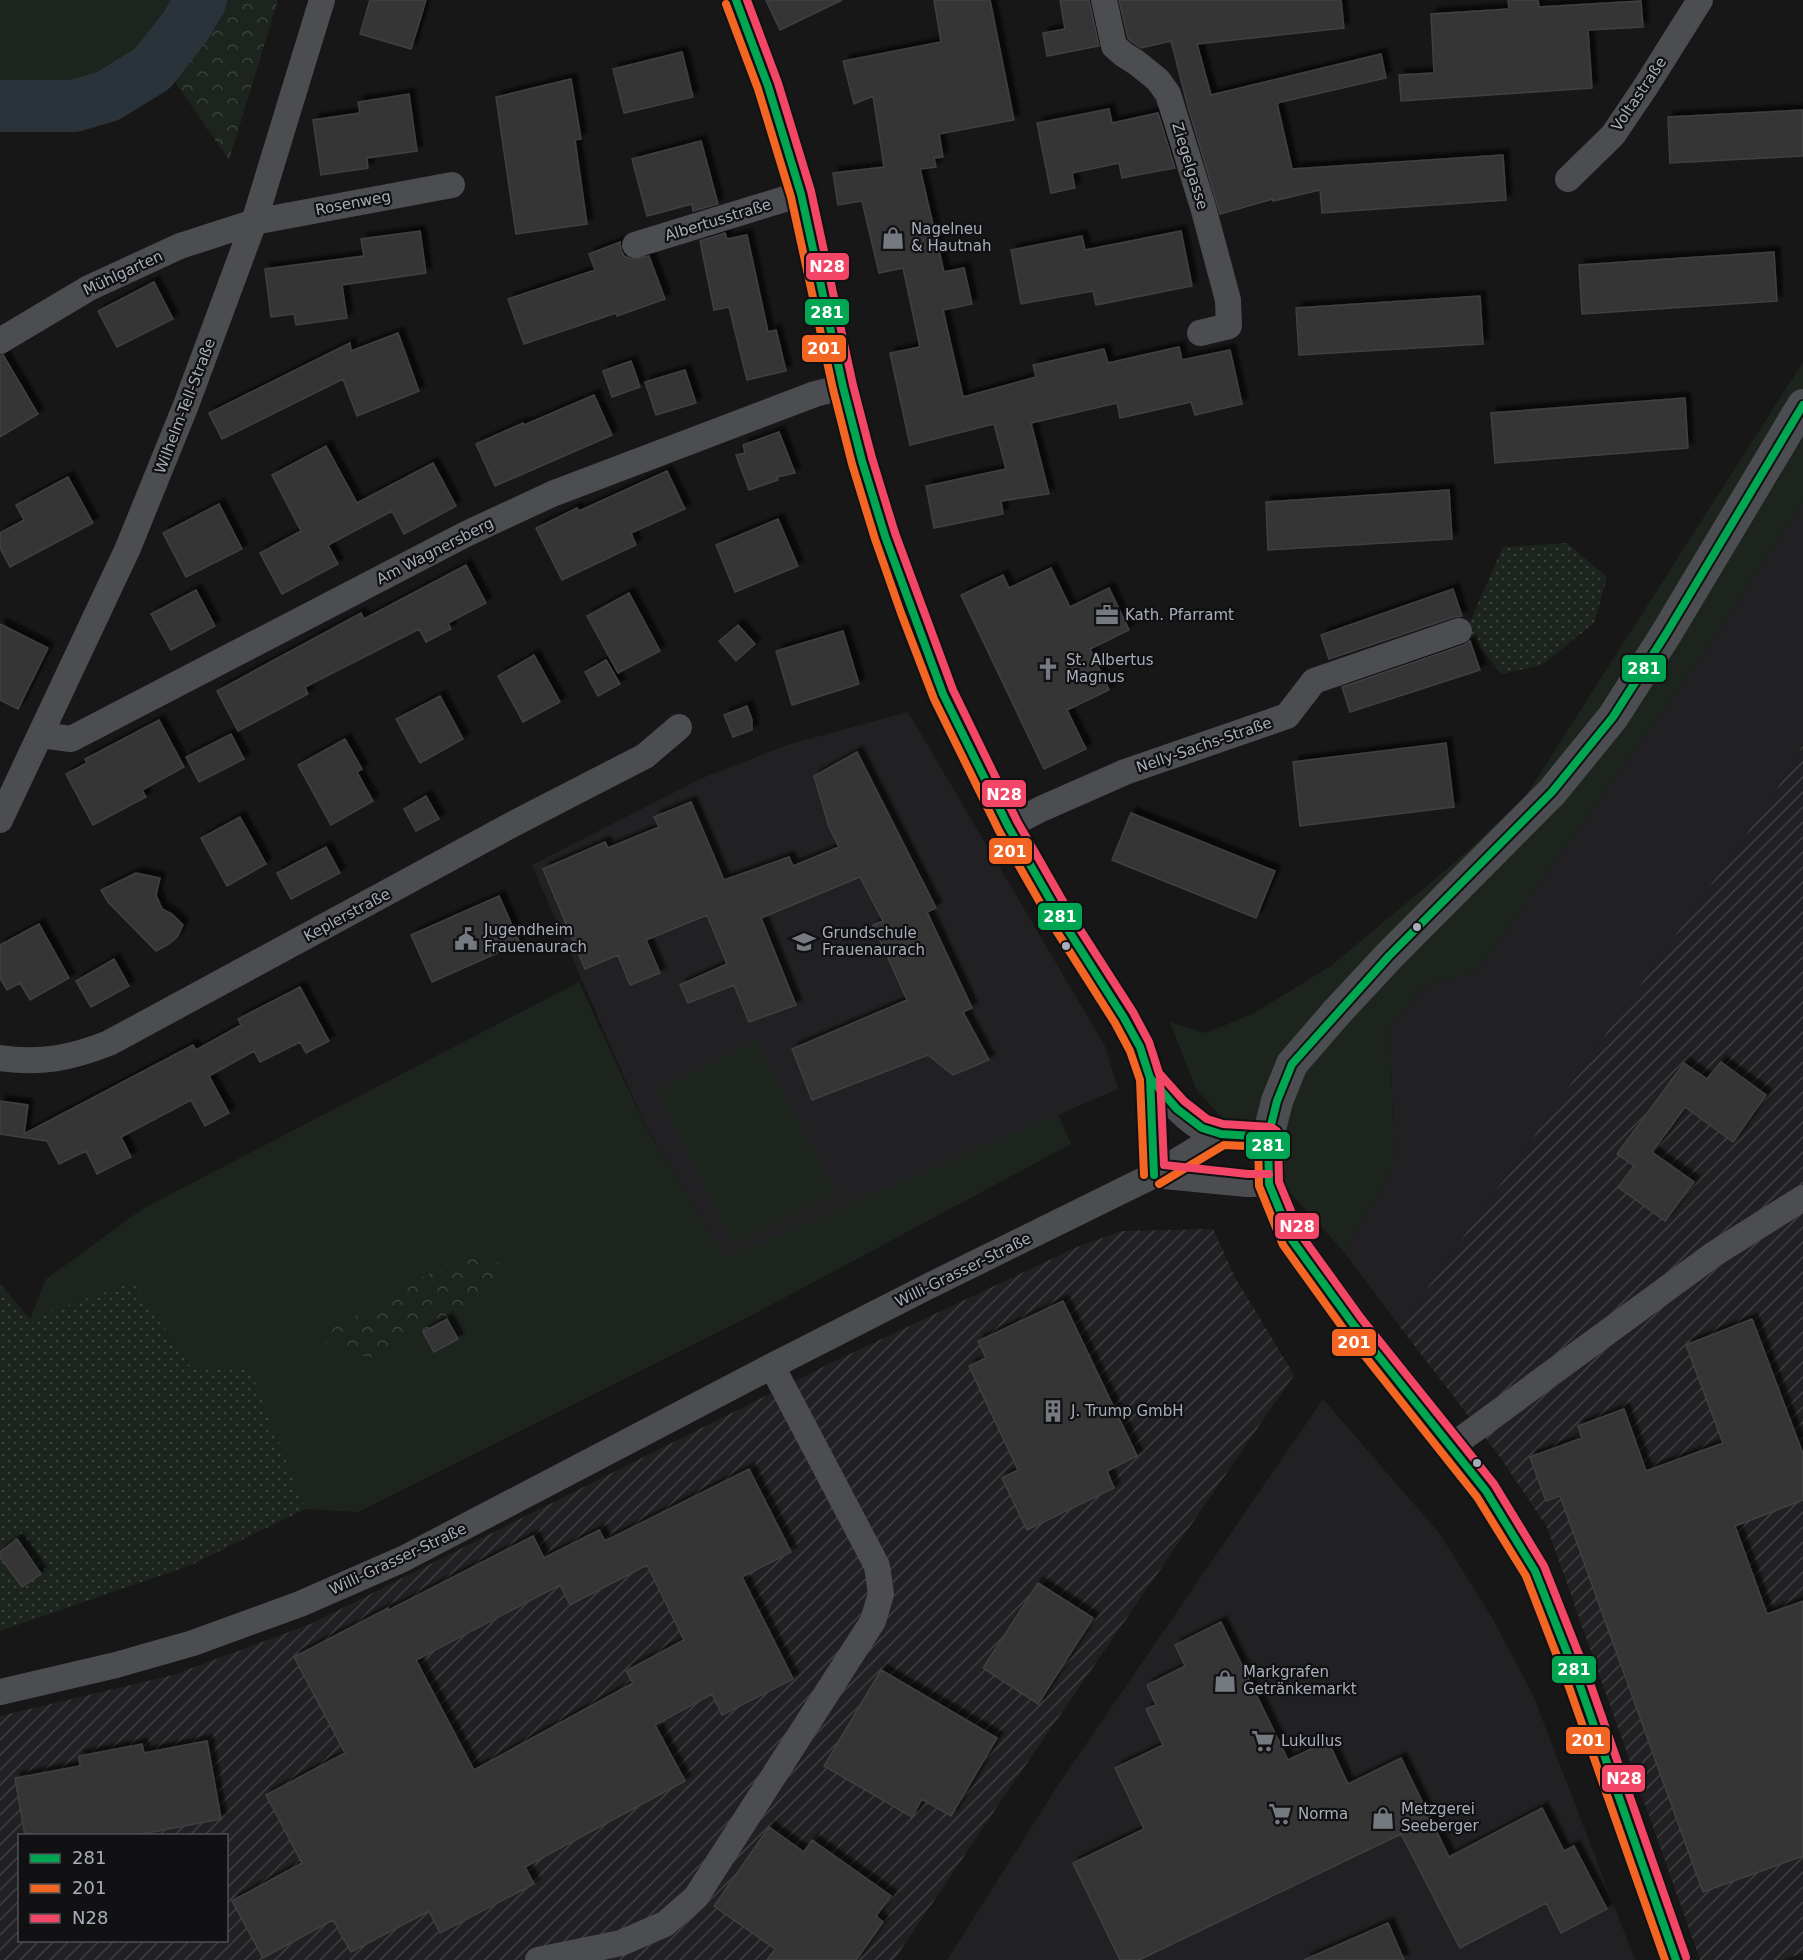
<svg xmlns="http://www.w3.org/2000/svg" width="1803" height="1960" font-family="'DejaVu Sans',sans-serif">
	<defs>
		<pattern id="industrial-furrows" width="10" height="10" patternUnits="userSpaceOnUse" patternTransform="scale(1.5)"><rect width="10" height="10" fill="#212123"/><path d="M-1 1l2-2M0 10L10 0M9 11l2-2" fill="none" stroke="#3e3f41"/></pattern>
		<pattern id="forest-crowns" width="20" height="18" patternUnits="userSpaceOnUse" patternTransform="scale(1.5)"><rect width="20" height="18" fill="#1d241e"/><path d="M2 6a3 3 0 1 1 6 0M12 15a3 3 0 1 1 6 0" fill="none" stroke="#3b413d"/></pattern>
		<pattern id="park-dots" width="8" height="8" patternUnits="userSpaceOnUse" patternTransform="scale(1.5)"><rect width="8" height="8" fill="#1d241e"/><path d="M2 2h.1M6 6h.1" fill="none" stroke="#3b413d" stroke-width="1.8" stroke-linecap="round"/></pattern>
		<filter id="shadow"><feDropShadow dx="5.5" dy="-5.5" stdDeviation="1.5" flood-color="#0009"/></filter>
	</defs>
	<rect width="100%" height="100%" fill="#171717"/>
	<path fill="#212123" d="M1803,502V745L1771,799L1400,1327L1344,1252L1394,1167L1390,1027L1424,986L1477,971L1707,649Z
		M908,712L1105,1046L1118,1089L726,1259L644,1123L532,865L702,778L790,744Z
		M1323,1399L1440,1534L1491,1616L1533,1695L1635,1960H947L1058,1785Z"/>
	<path fill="url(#industrial-furrows)" fill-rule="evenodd" d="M1803,745V1953L1781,1960H1700L1547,1527L1500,1457L1400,1327L1771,799Z
		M1213,1229L1236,1279L1294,1375L1005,1795L894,1960H0V1716L173,1675L313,1623L831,1363L1077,1247L1122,1231ZM20,1836H226V1940H20Z"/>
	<path fill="#1d241e" d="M0,0H183C172,15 160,37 147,49C109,85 49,82 0,87Z
		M1803,362V502L1707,649L1477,971L1424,986L1390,1027L1394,1167L1344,1252L1196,1089L1170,1022L1206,1033L1254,1013L1331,966L1453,864L1525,797Z
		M579,982L644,1124L726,1258L1058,1114L1071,1144L758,1312L358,1512L305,1509L250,1370L189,1365L133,1282L30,1319L46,1279L144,1208Z
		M757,1040L835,1193L733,1245L656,1091Z"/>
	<path fill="url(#forest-crowns)" d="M183,0H278L229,160L168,72L113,113L88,120L0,122V87C49,82 109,85 147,49C160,37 172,15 183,0Z
		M478,1246L504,1268L483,1303L377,1358L337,1353L319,1336Z"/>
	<path fill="url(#park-dots)" d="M1567,543L1607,577L1594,623L1542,665L1502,674L1466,631L1503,547Z
		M133,1282L189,1365L250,1369L305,1509L191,1565L0,1631V1284L30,1319Z"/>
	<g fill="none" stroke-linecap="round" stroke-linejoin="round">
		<path stroke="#2a333a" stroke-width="52" d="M0,106H74L108,96L152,69L185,27L201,0"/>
	</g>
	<path fill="#353536" stroke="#3f4043" stroke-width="1.5" fill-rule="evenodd" filter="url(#shadow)" d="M370,0H426L411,49L360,34Z
		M766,0H842L780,30Z
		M934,0H990L1014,120L939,134L943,157L934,158L936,167L920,169L944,272L964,268L972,304L943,310L963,397L1036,377L1033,365L1104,349L1108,363L1179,347L1182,360L1230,350L1242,404L1195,415L1191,402L1120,418L1117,403L1031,423L1049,494L1001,501L1003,514L934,528L926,486L1006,469L994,424L910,445L890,353L920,347L903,268L879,273L862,201L838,205L833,173L884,167L873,96L854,104L843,61L941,42Z
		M1060,0H1089L1099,46L1047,56L1043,33L1065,29Z
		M1119,0H1341L1344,28L1197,44L1211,95L1381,54L1386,78L1277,103L1292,169L1503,155L1506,200L1322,213L1320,190L1273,201V199L1220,214L1188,107L1171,41L1141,48L1132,42L1128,38Z
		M1508,0H1538L1539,7L1641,1L1643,27L1588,30L1592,88L1401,101L1399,75L1434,73L1431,14L1509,9Z
		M682,52L693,97L624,113L613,69Z
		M571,79L581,139L575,140L587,224L516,234L496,97Z
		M409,94L417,151L367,158L368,168L321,175L313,120L360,113L358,102Z
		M1109,109L1112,123L1158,113L1175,168L1122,178L1119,163L1072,173L1075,188L1051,193L1037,123Z
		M1803,110V156L1670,163L1668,117Z
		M701,141L718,204L693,211L692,204L647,216L632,159Z
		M420,231L426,273L342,285L347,318L296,325L294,314L271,317L265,269L364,256L361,239Z
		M1181,231L1192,286L1096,305L1093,291L1021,304L1011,250L1082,236L1085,250Z
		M725,233L727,239L747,235L768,332L776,330L786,371L747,380L729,307L714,310L700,241Z
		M620,242L621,250L624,256L631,259L649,256L665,299L617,316L616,313L524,344L508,299L595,270L589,254Z
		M1774,252L1777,301L1582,314L1579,265Z
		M154,282L173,319L117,347L98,311Z
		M1480,296L1483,344L1299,355L1296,308Z
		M398,333L419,391L357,416L343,379L222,439L209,413L350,343L351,351Z
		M3,355L38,414L0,437V356Z
		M631,361L640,387L612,397L603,371Z
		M685,370L696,403L656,415L645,382Z
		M594,395L612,435L495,486L476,444L523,423L524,425Z
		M1685,398L1688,448L1495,463L1491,413Z
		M779,432L795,473L777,477L778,480L749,490L736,455L745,453L743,445Z
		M326,446L357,503L433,463L456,506L404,534L392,511L328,545L338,564L282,594L260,553L301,531L272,475Z
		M667,471L685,509L631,533L636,545L562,580L536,528L577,508L579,511Z
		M68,477L93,523L10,567L0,548V533L24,520L16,505Z
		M1449,490L1452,539L1268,550L1266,502Z
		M219,504L242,549L186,577L163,533Z
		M778,519L798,566L735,592L716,545Z
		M466,565L486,603L448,623L451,629L426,642L419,629L305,687L308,694L238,731L217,691L361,613L364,619Z
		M1051,568L1070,607L1109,588L1129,630L1090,649L1109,690L1067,710L1086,749L1044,769L961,595L1003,575L1009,588Z
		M1453,589L1462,616L1454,617L1329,659L1321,635Z
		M196,590L215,626L171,650L151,614Z
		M629,593L660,651L618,673L587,616Z
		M0,624L48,648L18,709L0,700Z
		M738,625L755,644L736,661L719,641Z
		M843,631L859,684L792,705L776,651Z
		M1470,641L1480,670L1350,712L1342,687L1464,645Z
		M534,655L560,702L523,722L498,676Z
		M606,660L620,684L598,696L585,672Z
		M440,696L463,739L420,763L396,719Z
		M747,706L752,720V730L733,737L724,715Z
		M159,720L184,767L142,790L146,797L93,825L66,774L87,763L85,759Z
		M231,734L244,759L199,782L186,757Z
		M345,739L362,769L357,772L373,801L331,825L298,765Z
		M1446,743L1454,807L1300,826L1293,762Z
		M857,752L936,908L927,912L972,1008L963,1012L989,1060L953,1075L928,1055L812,1100L792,1049L907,1000L873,925L883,921L860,877L761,918L796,1005L749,1022L734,985L688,1003L680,985L727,964L707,915L646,940L660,973L630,985L618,955L585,969L543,869L605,842L608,848L659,827L654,817L691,802L724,880L789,857L793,866L839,847L829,827L814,776Z
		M426,796L439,819L416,831L404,809Z
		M1131,813L1275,871L1256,918L1112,860Z
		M240,817L266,864L227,886L201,838Z
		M326,847L340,873L291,899L277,873Z
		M136,873L160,878L156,895L162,909L172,914L183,925L177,937L169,944L156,951L108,902L101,890Z
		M499,896L520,943L432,982L411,935Z
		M39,924L69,978L30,1000L20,983L7,990L0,978V945Z
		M114,959L129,986L91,1007L76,981Z
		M300,987L329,1041L306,1053L300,1042L260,1062L254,1051L209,1076L229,1113L205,1126L191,1100L121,1137L131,1157L97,1174L86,1151L59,1164L47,1141L0,1134V1101L28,1105L24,1134L193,1045L196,1050L241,1025L238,1019Z
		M1721,1062L1766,1095L1733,1142L1685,1107L1652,1152L1694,1182L1665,1221L1618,1187L1634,1166L1617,1154L1684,1063L1707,1079Z
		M1063,1301L1137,1456L1107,1471L1114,1488L1027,1530L1002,1478L1018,1470L969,1366L986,1358L978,1341Z
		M447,1319L458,1339L434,1352L423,1332Z
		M1752,1319L1803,1454V1500L1735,1526L1767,1614L1803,1601V1856L1703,1892L1560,1496L1546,1501L1530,1457L1582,1438L1578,1426L1624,1409L1646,1471L1723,1443L1686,1345Z
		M749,1469L791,1552L742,1577L793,1679L722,1715L712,1694L655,1725L685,1781L525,1867L534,1884L440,1933L429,1911L351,1952L333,1920L263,1958L232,1901L302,1863L266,1795L345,1753L294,1657L388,1608L389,1610L533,1536L544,1558L599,1530L605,1541ZM647,1565L684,1640L626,1671L633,1683L474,1770L416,1660L560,1585L570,1605Z
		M17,1539L41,1574L22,1587L0,1557V1552Z
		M1038,1583L1093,1618L1038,1704L983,1668Z
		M1221,1622L1288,1760L1328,1741L1348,1784L1401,1758L1449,1857L1542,1808L1564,1851L1574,1846L1607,1909L1561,1933L1546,1903L1460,1948L1401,1834L1139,1960H1120L1073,1863L1144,1829L1115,1768L1163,1745L1146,1709L1156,1705L1147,1685L1185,1666L1175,1645Z
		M881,1670L997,1738L951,1816L922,1799L912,1817L824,1766Z
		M207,1741L221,1819L132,1836H25L15,1778L80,1766L79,1756L142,1744L144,1753Z
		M769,1827L804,1852L812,1840L891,1896L876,1916L883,1922L856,1960H767L775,1949L714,1906Z
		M1388,1923L1404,1960H1304Z"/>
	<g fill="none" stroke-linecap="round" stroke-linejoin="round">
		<path stroke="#4b4d50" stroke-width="26" d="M736,0L768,86L801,194L843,387L862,461L885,536L911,609L943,694L1008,826L1063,922L1124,1018L1140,1047L1150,1078L1154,1175
			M1104,0L1114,46L1123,54L1137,63L1158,80L1168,94L1203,207L1228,300L1229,326L1200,333
			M1568,179L1613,135L1646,86L1700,0
			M635,245L801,194
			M0,341L89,288L180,246L254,222L452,185
			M40,735L71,739L466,534L552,494L815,394L843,387
			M0,820L128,548L186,405L254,222L322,0
			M1008,826L1041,809L1125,772L1287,716L1314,681L1459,631
			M0,1058C41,1064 71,1058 109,1043L515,823L645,756L679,727
			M1150,1078C1165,1095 1181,1117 1201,1128C1220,1138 1247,1136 1268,1137
			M1154,1175L1247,1184H1269
			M1452,1446L1714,1254L1803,1198
			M0,1692L116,1665L193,1643L300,1604L403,1559L772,1366L927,1287L1154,1175L1221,1134
			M538,1960L621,1943L665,1924L696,1897L873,1621L881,1594L877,1566L772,1366"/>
		<path stroke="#4b4d50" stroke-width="32" d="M1676,1960L1579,1683L1535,1571L1486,1491L1353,1324L1292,1240L1269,1184L1268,1137L1277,1101L1292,1064L1336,1013L1389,956L1552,792L1613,717L1666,634L1803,405"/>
		<g stroke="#111113" stroke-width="12">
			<path id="bus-1" d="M736,0L768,86L801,194L843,387L862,461L885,536L943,694L1008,826L1063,922L1124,1018L1140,1047L1150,1078L1177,1109L1202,1128L1221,1134L1268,1137
				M1142,1054L1150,1078L1154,1175
				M1676,1960L1579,1683L1535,1571L1486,1491L1353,1324L1292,1240L1269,1184L1268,1137L1277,1101L1292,1064L1389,956L1552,792L1613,717L1666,634L1803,405"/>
		</g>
		<g stroke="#111113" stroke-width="12">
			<path id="bus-2" d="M726,4L758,89L791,197L833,389L852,464L875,539L901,613L934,699L999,831L1054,927L1115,1023L1130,1051L1140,1080L1144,1175
				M1258,1137L1259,1186L1283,1245L1345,1331L1477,1497L1526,1576L1569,1687L1665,1960
				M1159,1184L1224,1145L1267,1147"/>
		</g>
		<g stroke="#111113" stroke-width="12">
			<path id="bus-3" d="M747,0L778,83L811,191L853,385L872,458L895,533L953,690L1017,821L1072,917L1133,1012L1149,1042L1159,1073L1184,1101L1207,1119L1223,1124L1271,1127L1277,1131L1278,1137L1279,1182L1301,1235L1361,1318L1494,1484L1544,1566L1589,1680L1686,1957
				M1152,1051L1160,1077L1164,1165L1248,1174H1269"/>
		</g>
		<use href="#bus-1" stroke="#00a651" stroke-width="8"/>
		<use href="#bus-2" stroke="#f26522" stroke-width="8"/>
		<use href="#bus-3" stroke="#f34667" stroke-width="8"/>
	</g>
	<defs>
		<g id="shop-bare" transform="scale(1.8)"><path d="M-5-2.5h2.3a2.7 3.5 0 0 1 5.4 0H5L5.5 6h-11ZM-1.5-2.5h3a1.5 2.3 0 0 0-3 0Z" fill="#757980" stroke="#111113" stroke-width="2.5" paint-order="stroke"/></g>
		<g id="office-bare" transform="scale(1.8)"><path d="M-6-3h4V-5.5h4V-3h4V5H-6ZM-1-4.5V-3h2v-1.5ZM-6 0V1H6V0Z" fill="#757980" stroke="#111113" stroke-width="2.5" paint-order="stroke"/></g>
		<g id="church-bare" transform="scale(1.8)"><path d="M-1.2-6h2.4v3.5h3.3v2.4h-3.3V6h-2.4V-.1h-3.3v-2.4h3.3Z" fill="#757980" stroke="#111113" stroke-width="2.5" paint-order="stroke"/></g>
		<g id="civic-bare" transform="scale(1.8)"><path d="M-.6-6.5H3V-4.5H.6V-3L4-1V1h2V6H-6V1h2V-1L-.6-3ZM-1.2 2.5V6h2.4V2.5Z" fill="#757980" stroke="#111113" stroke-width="2.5" paint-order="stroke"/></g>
		<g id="school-bare" transform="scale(1.8)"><path d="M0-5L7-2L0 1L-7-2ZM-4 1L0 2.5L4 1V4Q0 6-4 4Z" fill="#757980" stroke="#111113" stroke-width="2.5" paint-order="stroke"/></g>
		<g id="building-bare" transform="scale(1.8)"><path d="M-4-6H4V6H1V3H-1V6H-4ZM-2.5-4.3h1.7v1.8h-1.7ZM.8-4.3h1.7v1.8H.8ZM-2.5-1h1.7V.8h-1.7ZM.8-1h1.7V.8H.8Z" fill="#757980" stroke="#111113" stroke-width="2.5" paint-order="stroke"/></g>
		<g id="supermarket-bare" transform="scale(1.8)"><path d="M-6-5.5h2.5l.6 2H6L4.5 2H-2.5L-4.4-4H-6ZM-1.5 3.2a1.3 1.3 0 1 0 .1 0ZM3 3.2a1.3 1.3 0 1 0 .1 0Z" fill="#757980" stroke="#111113" stroke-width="2.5" paint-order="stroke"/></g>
	</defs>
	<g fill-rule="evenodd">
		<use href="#shop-bare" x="893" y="238"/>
		<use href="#office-bare" x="1107" y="615"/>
		<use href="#church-bare" x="1048" y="669"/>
		<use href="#civic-bare" x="466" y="939"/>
		<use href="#school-bare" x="804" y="942"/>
		<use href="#building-bare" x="1053" y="1411"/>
		<use href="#shop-bare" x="1225" y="1681"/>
		<use href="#supermarket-bare" x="1263" y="1741"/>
		<use href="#supermarket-bare" x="1280" y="1814"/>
		<use href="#shop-bare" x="1383" y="1818"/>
	</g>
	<g fill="#a8aeb9" stroke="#111113" stroke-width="2">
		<circle cx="1417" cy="927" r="5"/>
		<circle cx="1066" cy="946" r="5"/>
		<circle cx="1477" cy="1463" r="5"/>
	</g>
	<g text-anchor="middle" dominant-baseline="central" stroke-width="4.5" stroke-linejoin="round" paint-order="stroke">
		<g font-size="15" fill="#a8aeb9" stroke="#111113">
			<text transform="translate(1639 94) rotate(-56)">Voltastraße</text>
			<text transform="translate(1190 166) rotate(73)">Ziegelgasse</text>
			<text transform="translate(353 203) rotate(-11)">Rosenweg</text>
			<text transform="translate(718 220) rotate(-17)">Albertusstraße</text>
			<text transform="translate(123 273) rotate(-25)">Mühlgarten</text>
			<text transform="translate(185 406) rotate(-69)">Wilhelm-Tell-Straße</text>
			<text transform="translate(435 551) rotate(-27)">Am Wagnersberg</text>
			<text transform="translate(1204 745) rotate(-19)">Nelly-Sachs-Straße</text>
			<text transform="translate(347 915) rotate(-28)">Keplerstraße</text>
			<text transform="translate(963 1270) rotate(-26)">Willi-Grasser-Straße</text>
			<text transform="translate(398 1559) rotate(-25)">Willi-Grasser-Straße</text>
		</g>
		<g font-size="15" fill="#a8aeb9" stroke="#111113" text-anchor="start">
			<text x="911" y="229">Nagelneu<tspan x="911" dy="17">&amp; Hautnah</tspan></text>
			<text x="1125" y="615">Kath. Pfarramt</text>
			<text x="1066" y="660">St. Albertus<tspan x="1066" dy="17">Magnus</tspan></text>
			<text x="484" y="930">Jugendheim<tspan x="484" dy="17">Frauenaurach</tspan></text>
			<text x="822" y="933">Grundschule<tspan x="822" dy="17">Frauenaurach</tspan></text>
			<text x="1071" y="1411">J. Trump GmbH</text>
			<text x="1243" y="1672">Markgrafen<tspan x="1243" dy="17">Getränkemarkt</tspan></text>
			<text x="1281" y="1741">Lukullus</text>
			<text x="1401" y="1809">Metzgerei<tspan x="1401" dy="17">Seeberger</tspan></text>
			<text x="1298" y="1814">Norma</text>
		</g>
	</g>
	<g stroke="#111113" stroke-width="2">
		<rect x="805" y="252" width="45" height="29" rx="6" fill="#f34667"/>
		<rect x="804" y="298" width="46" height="28" rx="6" fill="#00a651"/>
		<rect x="801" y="334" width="46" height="29" rx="6" fill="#f26522"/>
		<rect x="1621" y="654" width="46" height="29" rx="6" fill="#00a651"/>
		<rect x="981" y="779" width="46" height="29" rx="6" fill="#f34667"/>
		<rect x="988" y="837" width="45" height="28" rx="6" fill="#f26522"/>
		<rect x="1037" y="902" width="46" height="29" rx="6" fill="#00a651"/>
		<rect x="1245" y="1131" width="46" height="29" rx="6" fill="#00a651"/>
		<rect x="1274" y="1212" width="46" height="28" rx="6" fill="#f34667"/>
		<rect x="1331" y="1328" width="46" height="29" rx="6" fill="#f26522"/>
		<rect x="1551" y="1655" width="46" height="29" rx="6" fill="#00a651"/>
		<rect x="1565" y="1726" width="46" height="29" rx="6" fill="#f26522"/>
		<rect x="1601" y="1764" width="45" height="29" rx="6" fill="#f34667"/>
	</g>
	<g font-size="16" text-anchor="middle" font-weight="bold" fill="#fff">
		<text x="827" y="272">N28</text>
		<text x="827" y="318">281</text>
		<text x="824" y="354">201</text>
		<text x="1644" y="674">281</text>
		<text x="1004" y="800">N28</text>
		<text x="1010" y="857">201</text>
		<text x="1060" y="922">281</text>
		<text x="1268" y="1151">281</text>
		<text x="1297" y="1232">N28</text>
		<text x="1354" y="1348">201</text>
		<text x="1574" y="1675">281</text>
		<text x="1588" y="1746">201</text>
		<text x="1624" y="1784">N28</text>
	</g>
	<rect x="18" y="1834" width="210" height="108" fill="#111113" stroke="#4d5055" stroke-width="1.5"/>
	<rect x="30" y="1854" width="30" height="9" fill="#00a651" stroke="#4d5055" stroke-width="1.5"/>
	<text x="72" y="1864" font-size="18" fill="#a8aeb9">281</text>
	<rect x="30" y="1884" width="30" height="9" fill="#f26522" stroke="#4d5055" stroke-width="1.5"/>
	<text x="72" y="1894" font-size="18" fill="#a8aeb9">201</text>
	<rect x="30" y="1914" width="30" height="9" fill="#f34667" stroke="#4d5055" stroke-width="1.5"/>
	<text x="72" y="1924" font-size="18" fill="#a8aeb9">N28</text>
</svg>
